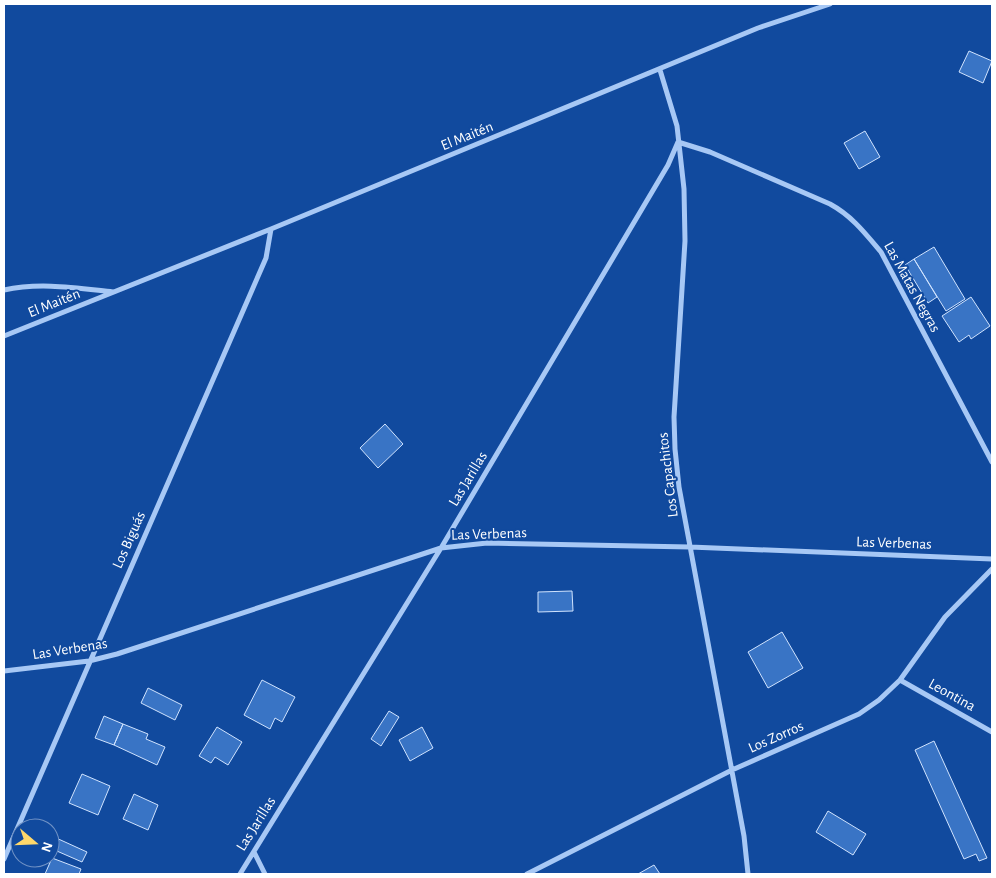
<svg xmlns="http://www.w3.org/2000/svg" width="996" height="878" font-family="'Alegreya Sans',sans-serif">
	<rect width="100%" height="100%" fill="#114a9e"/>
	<path fill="#3974c5" stroke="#d0e3fe" d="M969,51L992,61L983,83L959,72Z
		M865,131L880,157L859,169L844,143Z
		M934,247L965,299L946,311L914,259Z
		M914,259L937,297L928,303L905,265Z
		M971,297L990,326L971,339L969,335L959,342L942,316Z
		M385,424L403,444L378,468L360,448Z
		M572,591L573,611L538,612V592Z
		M782,632L803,668L768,688L748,652Z
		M262,680L295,697L282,722L275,718L270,729L244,715Z
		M148,688L182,705L175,720L141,703Z
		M389,711L399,717L381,746L371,739Z
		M104,716L123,724L114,745L95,738Z
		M123,724L148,734L146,739L165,747L157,765L114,745Z
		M217,727L242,742L228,765L215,757L211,763L199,756Z
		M422,727L433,748L410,761L399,740Z
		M934,741L987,858L979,861L976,854L964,859L915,750Z
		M82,774L110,786L98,815L69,803Z
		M134,794L158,805L148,830L123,819Z
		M828,811L866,834L853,855L816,832Z
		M54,837L87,852L82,862L50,848Z
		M52,858L81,869L79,874H45Z
		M654,865L660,874H638Z"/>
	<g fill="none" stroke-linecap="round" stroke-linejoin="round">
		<path stroke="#a7c8f5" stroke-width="5" d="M660,70L677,126L684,189L685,241L674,417L675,449L679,487L744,836L748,874
			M4,290C40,282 76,288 113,292
			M4,336L271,229L758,28L830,4
			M4,671L89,661L117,654L441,548L487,543L690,547L992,559
			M900,680L992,732
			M254,852L265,874
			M4,859L266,258L271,229
			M240,874L441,548L668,165L678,142L710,152L830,204C852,216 865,233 881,252L992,462
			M527,874L732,770L859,714L879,700L900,680L945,617L992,569"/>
	</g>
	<g text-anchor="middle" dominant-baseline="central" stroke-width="4" stroke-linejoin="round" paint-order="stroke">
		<g font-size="15" fill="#fff" stroke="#114a9e">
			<text transform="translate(467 136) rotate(-22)">El Maitén</text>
			<text transform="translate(912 287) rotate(61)">Las Matas Negras</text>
			<text transform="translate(54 303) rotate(-22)">El Maitén</text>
			<text transform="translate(668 475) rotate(-97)">Los Capachitos</text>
			<text transform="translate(468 479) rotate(-59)">Las Jarillas</text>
			<text transform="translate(489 534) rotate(-2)">Las Verbenas</text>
			<text transform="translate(129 540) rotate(-66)">Los Biguás</text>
			<text transform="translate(894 543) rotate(2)">Las Verbenas</text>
			<text transform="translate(70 649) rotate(-9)">Las Verbenas</text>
			<text transform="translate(952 695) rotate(29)">Leontina</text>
			<text transform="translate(776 737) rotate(-24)">Los Zorros</text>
			<text transform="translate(256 824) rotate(-58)">Las Jarillas</text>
		</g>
	</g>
	<rect width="996" height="878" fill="none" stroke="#ffffff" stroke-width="10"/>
	<g transform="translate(35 843) rotate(109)"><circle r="24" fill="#114a9e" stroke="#7092c5"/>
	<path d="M0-4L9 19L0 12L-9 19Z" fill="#ffd86b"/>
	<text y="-8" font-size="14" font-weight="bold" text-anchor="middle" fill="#ffffff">N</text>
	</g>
</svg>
